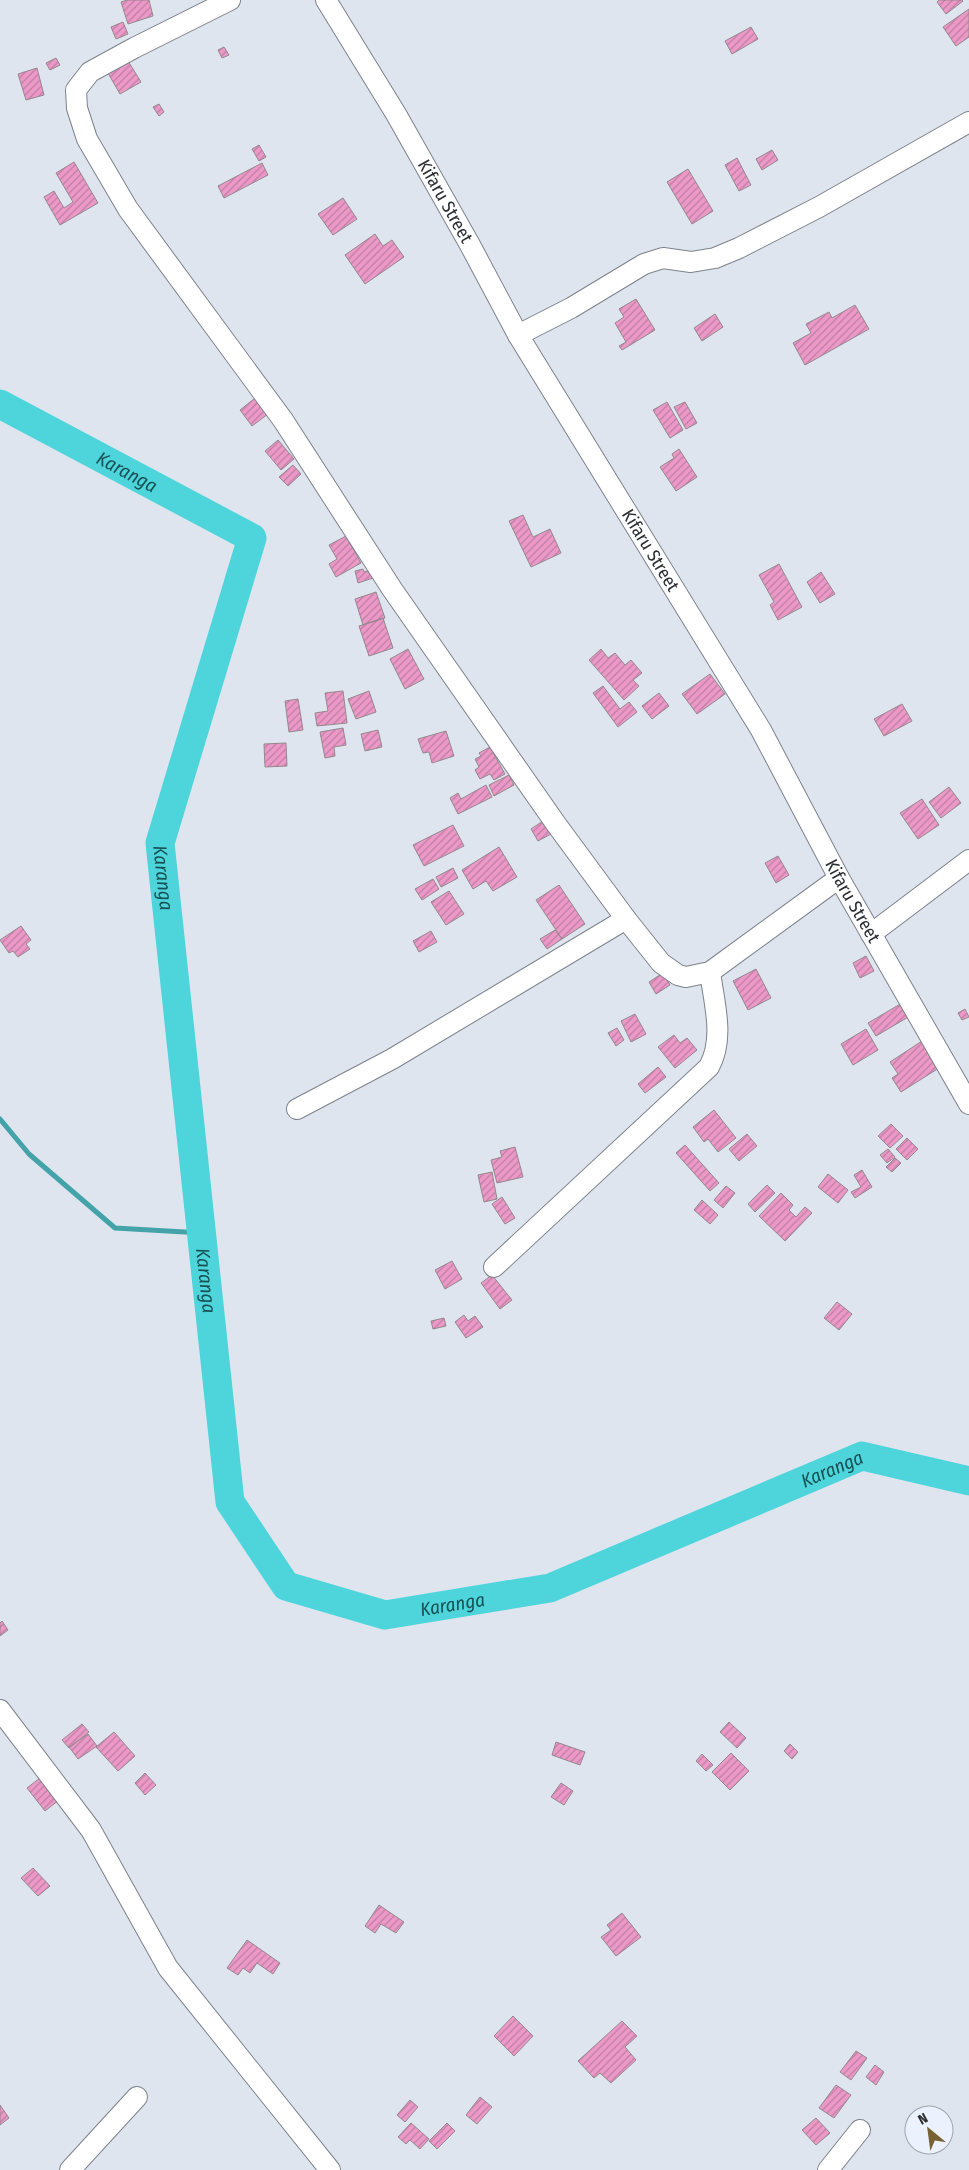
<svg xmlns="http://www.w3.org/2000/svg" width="969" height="2170" font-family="'Fira Sans Condensed',sans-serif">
	<defs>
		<pattern id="building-hatch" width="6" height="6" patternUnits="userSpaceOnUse" patternTransform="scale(1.25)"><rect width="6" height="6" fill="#ec99c8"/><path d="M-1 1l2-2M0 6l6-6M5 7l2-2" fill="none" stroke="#bf7da3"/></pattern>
	</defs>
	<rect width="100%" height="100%" fill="#dfe5ef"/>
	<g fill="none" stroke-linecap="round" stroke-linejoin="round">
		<path stroke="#44a3a8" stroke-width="5" d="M0,1119L29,1154L115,1228L202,1233"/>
		<path stroke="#4ed5db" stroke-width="29" id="s1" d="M0,404L252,538L160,843L230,1502L286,1586L385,1615L550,1588L862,1456L969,1481"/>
	</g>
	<path fill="url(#building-hatch)" stroke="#93888d" d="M127,0H149L153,16L128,24L121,2Z
		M939,0H962L963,1L946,14L937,2Z
		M969,9V37L956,46L943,27Z
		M123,22L128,34L116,39L111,27Z
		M751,27L758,39L732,54L725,41Z
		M224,47L229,55L222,58L218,50Z
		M56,58L60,65L50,70L46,63Z
		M128,61L141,82L120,94L108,73Z
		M37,68L44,95L26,100L18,74Z
		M159,104L164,112L159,116L153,107Z
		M259,145L266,157L259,161L252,149Z
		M772,150L778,160L762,170L756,159Z
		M737,158L751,185L739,191L725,165Z
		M74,162L98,203L60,225L44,197L54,191L64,208L73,202L56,173Z
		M262,163L268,175L224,198L218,186Z
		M688,169L713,211L692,224L667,182Z
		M343,198L357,219L333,235L318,214Z
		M375,234L383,246L392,240L404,257L365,284L345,255Z
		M636,299L655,330L622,350L619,346L626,342L615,323L624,317L619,309Z
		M855,305L869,329L805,365L793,343L811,333L806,324L829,312L832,318Z
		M715,314L723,327L702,341L694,328Z
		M259,395L272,411L252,426L240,410Z
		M667,402L683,430L670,438L653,410Z
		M685,402L697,423L686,429L674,407Z
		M278,440L294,459L281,470L265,451Z
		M679,449L697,477L676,491L660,467L674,458L672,454Z
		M293,465L301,474L288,486L279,477Z
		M523,515L533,537L550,529L561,553L531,567L509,521Z
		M346,536L361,563L336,577L329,564L337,559L329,545Z
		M779,564L802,607L778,620L770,605L774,602L759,575Z
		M363,569L364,572L371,570L373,578L358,583L355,571Z
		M821,572L835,594L820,603L807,582Z
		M376,592L385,618L363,625L355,599Z
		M383,618L393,648L369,656L359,626Z
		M408,649L424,679L405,689L390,659Z
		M601,649L608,658L615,653L625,665L631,660L642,673L633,680L639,686L624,700L589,660Z
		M710,674L725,694L697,714L682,694Z
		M603,686L620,709L629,702L637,712L618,727L593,693Z
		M343,691L347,723L317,726L315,713L328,711L325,693Z
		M369,691L376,712L356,719L348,699Z
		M659,693L669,706L652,719L642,706Z
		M298,699L303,730L289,732L285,701Z
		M902,704L912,721L884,736L874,719Z
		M343,728L346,745L334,747L335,756L325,758L320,732Z
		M378,730L382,747L365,751L361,734Z
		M446,731L454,756L432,763L429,752L423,753L418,739Z
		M286,743L287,766L265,767L264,744Z
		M490,747L505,774L494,780L490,774L480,779L475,770L479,767L475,759L481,756L479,753Z
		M509,775L514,785L494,796L489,785Z
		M486,785L492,797L458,814L450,798L458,793L461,799Z
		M949,787L961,803L941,818L929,802Z
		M922,799L939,825L918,839L900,813Z
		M543,821L551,834L538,841L531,829Z
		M453,825L464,846L424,866L413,845Z
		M499,847L517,877L493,891L486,881L473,889L462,870Z
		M778,856L789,875L776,883L765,863Z
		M453,868L458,878L441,887L436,877Z
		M433,879L439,889L422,900L415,889Z
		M559,885L585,924L562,939L536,900Z
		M449,891L464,914L446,925L431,902Z
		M21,926L31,940L26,944L30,949L18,957L13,951L9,953L0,940Z
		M555,930L562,939L547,949L540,939Z
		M431,931L437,942L419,952L413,941Z
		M866,956L874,971L860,978L853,963Z
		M756,969L771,998L748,1010L733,981Z
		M663,973L670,985L656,994L649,982Z
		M902,1003L910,1016L876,1036L868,1023Z
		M965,1009L969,1017L962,1020L958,1013Z
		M635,1014L646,1034L631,1042L621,1021Z
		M617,1028L624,1040L616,1046L608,1033Z
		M866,1029L878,1050L853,1065L841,1044Z
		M674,1035L680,1043L687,1038L697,1050L675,1068L658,1047Z
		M922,1041L939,1068L901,1092L892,1078L898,1074L890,1062Z
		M658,1067L666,1077L645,1093L638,1084Z
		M714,1110L736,1138L718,1152L708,1139L704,1142L693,1127Z
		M891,1124L903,1136L890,1148L878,1136Z
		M747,1134L757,1146L739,1161L729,1149Z
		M907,1138L918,1149L907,1160L896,1149Z
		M685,1145L719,1183L710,1191L676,1153Z
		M515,1147L523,1177L497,1183L491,1160L502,1157L500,1151Z
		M888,1149L895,1157L887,1163L880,1155Z
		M895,1158L901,1163L892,1172L886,1167Z
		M862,1170L872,1187L855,1198L851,1192L861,1187L854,1175Z
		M492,1172L497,1199L484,1202L478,1175Z
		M828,1174L848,1190L838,1203L818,1187Z
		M767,1185L775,1193L755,1212L748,1204Z
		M726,1186L735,1193L723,1208L714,1200Z
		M781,1193L793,1205L789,1210L796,1217L805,1207L812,1213L785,1241L759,1216Z
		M502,1197L515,1218L505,1224L492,1204Z
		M702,1200L718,1215L710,1224L694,1210Z
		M452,1261L462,1279L445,1289L435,1270Z
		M492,1275L512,1300L500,1309L481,1283Z
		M837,1302L852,1314L839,1330L824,1318Z
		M464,1315L468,1321L475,1316L483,1327L466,1338L455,1322Z
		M444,1318L446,1326L433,1329L431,1321Z
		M2,1621L8,1630L0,1636V1623Z
		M729,1722L746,1738L737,1748L720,1732Z
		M82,1724L89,1732L69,1748L62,1740Z
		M114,1732L135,1756L118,1771L96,1747Z
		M88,1734L97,1746L78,1759L69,1747Z
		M556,1742L585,1752L580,1765L552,1755Z
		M790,1744L798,1752L792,1759L784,1751Z
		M731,1753L749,1771L730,1790L712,1772Z
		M702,1754L713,1765L706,1771L696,1761Z
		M145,1773L156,1785L145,1795L135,1783Z
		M40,1778L64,1796L45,1811L27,1788Z
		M561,1783L573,1791L564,1805L551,1797Z
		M33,1868L50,1886L38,1896L21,1878Z
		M379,1905L404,1922L396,1933L381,1924L375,1933L365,1926Z
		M622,1913L641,1937L616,1956L601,1937L611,1930L607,1925Z
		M247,1940L280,1963L273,1974L257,1963L250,1973L243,1968L238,1975L227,1968Z
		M513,2016L533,2036L514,2056L494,2036Z
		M622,2021L637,2036L625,2047L636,2060L611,2083L600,2073L594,2078L578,2061Z
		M856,2051L867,2058L851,2080L840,2072Z
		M875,2065L884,2072L876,2085L866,2077Z
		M836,2085L851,2095L834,2118L819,2108Z
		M480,2097L492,2107L477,2124L466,2115Z
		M410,2100L418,2107L405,2122L397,2115Z
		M0,2105L9,2118L0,2125Z
		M816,2118L830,2133L816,2145L802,2130Z
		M411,2123L429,2139L420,2149L410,2140L406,2144L398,2137Z
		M447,2123L455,2131L437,2149L429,2141Z"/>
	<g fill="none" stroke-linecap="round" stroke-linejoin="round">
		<g stroke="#7d828c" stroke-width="22">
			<g id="minor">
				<path d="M230,0L134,48L90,72L76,90L77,108L87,139L128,209L283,420L392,589L556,824L626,919L661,963L678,975L686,977L710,972L839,878"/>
				<path id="s2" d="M326,0L396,114L470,245L518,335L761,730L839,878L969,1104"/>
				<path d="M518,335L571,308L644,264L663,258L691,262L715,258L739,248L819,207L969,122"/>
				<path d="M871,934L969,860"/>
				<path d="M297,1109L392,1059L626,919"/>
				<path d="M494,1267L709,1067C725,1038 714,1003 710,972"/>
				<path d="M0,1710L91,1830L168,1968L330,2170"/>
				<path d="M70,2170L137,2097"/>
				<path d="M828,2170L860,2130"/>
			</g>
		</g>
		<use href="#minor" stroke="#fff" stroke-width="20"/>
	</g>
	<g text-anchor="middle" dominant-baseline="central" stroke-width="5" stroke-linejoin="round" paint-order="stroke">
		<g font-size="18" fill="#2b2d31" stroke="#ecf2fd">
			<text stroke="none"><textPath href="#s2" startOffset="234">Kifaru Street</textPath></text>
			<text stroke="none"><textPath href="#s2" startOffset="639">Kifaru Street</textPath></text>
			<text stroke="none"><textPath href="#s2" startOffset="1044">Kifaru Street</textPath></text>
		</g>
		<g font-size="19" font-style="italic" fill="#165053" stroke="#ecf2fd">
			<text stroke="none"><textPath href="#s1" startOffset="144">Karanga</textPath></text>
			<text stroke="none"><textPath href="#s1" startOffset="639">Karanga</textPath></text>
			<text stroke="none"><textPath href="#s1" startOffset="1044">Karanga</textPath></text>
			<text stroke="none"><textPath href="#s1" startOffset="1944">Karanga</textPath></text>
			<text stroke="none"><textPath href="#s1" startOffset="1539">Karanga</textPath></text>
		</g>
	</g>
	<g transform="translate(929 2130) rotate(331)"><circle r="24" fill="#ecf2fd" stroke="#9fa3ab"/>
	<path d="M0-4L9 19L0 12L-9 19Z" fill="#776231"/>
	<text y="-8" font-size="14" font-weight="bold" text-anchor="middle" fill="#2b2d31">N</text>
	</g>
</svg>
